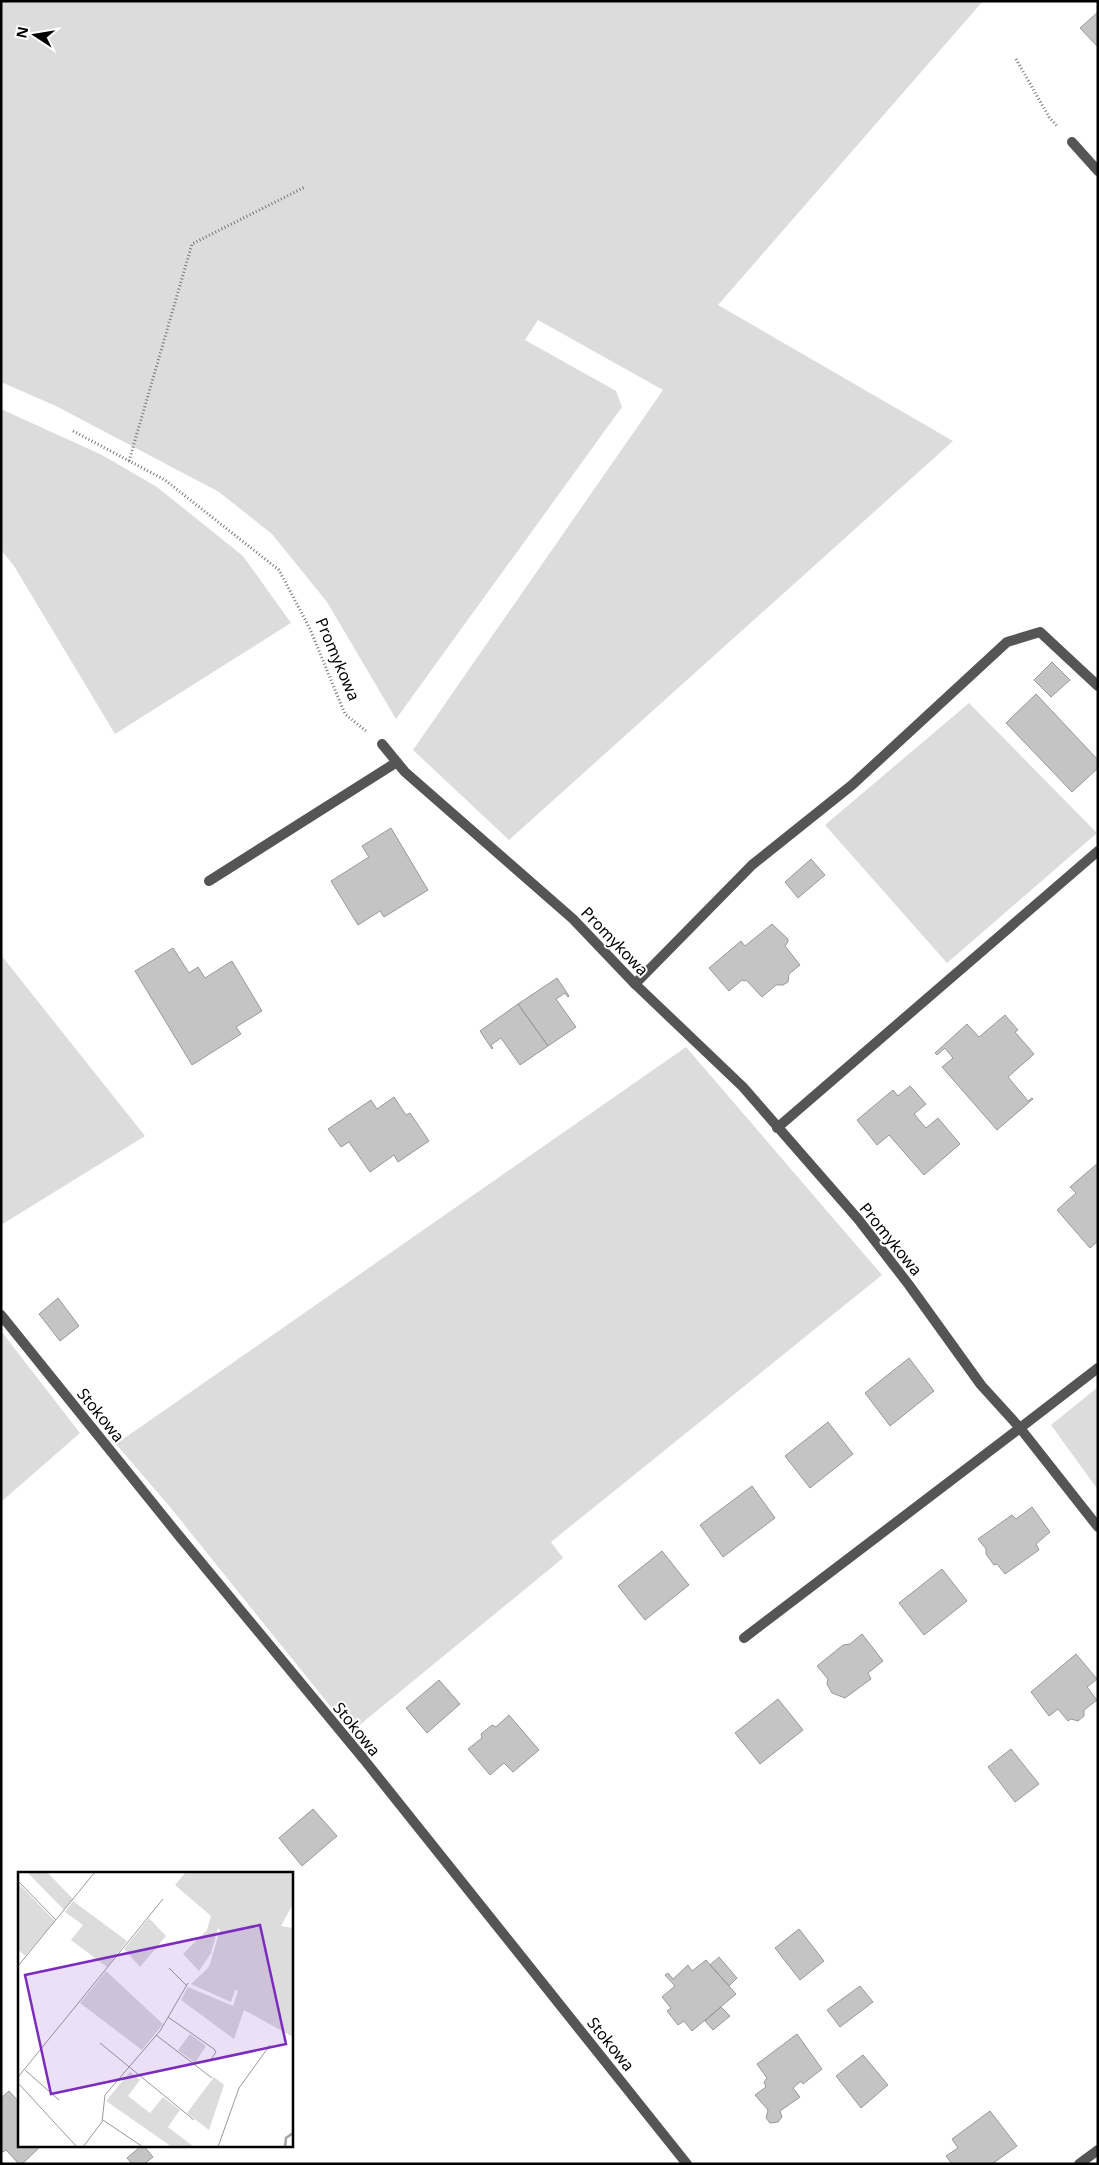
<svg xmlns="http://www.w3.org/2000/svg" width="1099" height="2165" font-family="'Noto Sans',sans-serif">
	<rect width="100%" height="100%" fill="#fff"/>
	<path fill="#dcdcdc" d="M1,1H983L718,305L953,441L509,840L413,750L663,390L538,320L525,340L616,391L622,407L396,719L327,602L272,534L219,492L56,406L1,382Z
		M1,409L102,455L157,487L243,556L291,623L115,734L14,566L1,550Z
		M969,703L1097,833L947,963L825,825Z
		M1,955L145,1136L1,1225Z
		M686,1047L882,1275L551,1542L563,1558L351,1732L170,1507L116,1444Z
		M1,1331L80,1433L1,1502Z
		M1098,1387V1490L1051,1425Z"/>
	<path fill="#c4c4c4" stroke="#999" d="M1098,12V47L1080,28Z
		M1052,662L1070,680L1051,697L1034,680Z
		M1036,694L1098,760V768L1072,792L1006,723Z
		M391,828L428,890L384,917L380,911L358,925L331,881L369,857L362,846Z
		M811,859L825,875L798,898L785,882Z
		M772,924L788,939V942L785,946L800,965L789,974L788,982L783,985H776L762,997L746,980L745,981L742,980L729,991L709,968L741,941L745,946Z
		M173,948L189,973L198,967L205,978L232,961L262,1011L236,1027L241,1034L192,1065L135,971Z
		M557,978L569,996L568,997L565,993L556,999L576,1027L548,1046L518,1004Z
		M518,1004L548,1046L520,1065L501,1038L491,1045L493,1048L492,1049L480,1031Z
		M1005,1015L1018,1030L1015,1032L1034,1054L1008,1077L1028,1101L1032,1098L1033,1099L997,1130L942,1067L953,1058L945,1048L937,1055L935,1053L967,1024L979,1037Z
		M910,1086L926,1104L914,1114L926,1128L938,1118L960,1144L924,1175L889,1135L877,1145L857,1120L893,1090L898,1096Z
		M394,1097L406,1115L410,1113L429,1141L398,1162L394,1155L370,1172L349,1142L341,1147L328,1129L371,1100L377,1109Z
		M1098,1163V1241L1090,1248L1057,1210L1076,1193L1070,1187Z
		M58,1298L79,1326L60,1341L39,1314Z
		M909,1358L934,1391L890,1426L865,1393Z
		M828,1422L853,1454L810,1488L785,1456Z
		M752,1486L775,1518L723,1557L700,1525Z
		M1032,1507L1050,1532L1036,1544L1039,1550L1005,1574L997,1564L994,1565L986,1554V1549L978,1539L1012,1515L1016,1519Z
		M662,1551L689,1585L645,1620L618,1586Z
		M942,1569L967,1601L924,1635L899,1603Z
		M862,1634L883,1661L868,1673L871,1679L845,1698L832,1693L827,1684L828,1679L817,1666L843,1645L850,1644Z
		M1076,1654L1097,1679L1087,1687L1097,1700L1084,1710V1716L1078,1721L1071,1719L1068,1721L1058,1709L1049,1716L1031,1692Z
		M439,1680L460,1704L427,1733L406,1708Z
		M778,1699L803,1730L760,1764L735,1733Z
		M509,1715L539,1750L513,1772L504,1763L490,1775L468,1749L482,1738L481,1734L492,1725L496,1727Z
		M1011,1749L1039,1784L1015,1802L988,1767Z
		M313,1809L337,1836L302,1866L279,1838Z
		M799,1929L824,1961L800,1980L775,1948Z
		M719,1957L737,1978L729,1986L710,1965Z
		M706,1960L736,1994L692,2031L684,2021L678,2025L667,2011L671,2008L662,1997L675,1986L665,1975L668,1973L673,1979L688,1965L692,1971Z
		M860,1986L873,2002L840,2027L827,2010Z
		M721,2007L730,2016L713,2030L705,2021Z
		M797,2034L822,2069L803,2084L801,2081L793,2088L800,2097L780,2111L782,2117L778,2122L770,2123L766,2118L768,2110L755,2095L766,2087L764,2082L767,2078L757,2064Z
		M863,2055L888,2085L861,2108L836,2076Z
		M9,2091L19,2102V2146H41L22,2164H19L6,2150L3,2152L1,2150V2098Z
		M990,2111L1017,2146L992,2164H952L946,2156L958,2148L952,2139Z
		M141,2146H144L153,2157L144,2164H132L127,2158Z"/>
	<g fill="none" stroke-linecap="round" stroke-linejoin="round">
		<path stroke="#777" stroke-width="3" stroke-dasharray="1 2.5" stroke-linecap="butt" d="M1016,59L1049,117L1058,127
			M73,431L165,480L279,570L310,629L345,714L366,731
			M129,461L192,244L305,187"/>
		<path stroke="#555" stroke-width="10" d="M1072,142L1098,171
			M382,744L405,772L573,919L635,984L752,865L852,785L1007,642L1040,632L1098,686
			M209,881L397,762
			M1,1315L180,1537L362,1757
			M744,1638L1020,1428
			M1079,2164L1098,2150"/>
		<path stroke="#555" stroke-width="10" d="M635,984L743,1087L858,1219L909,1285L981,1385L1020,1428L1098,1527
			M777,1128L1098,851
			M1020,1428L1098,1368
			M362,1757L687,2164"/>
	</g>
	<g text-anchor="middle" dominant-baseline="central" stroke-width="4" stroke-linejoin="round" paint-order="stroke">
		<g font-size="16" fill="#000" stroke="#fff">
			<text transform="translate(338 659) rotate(67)">Promykowa</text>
			<text transform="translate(615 941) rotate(46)">Promykowa</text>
			<text transform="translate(891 1239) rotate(51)">Promykowa</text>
			<text transform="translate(101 1415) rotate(51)">Stokowa</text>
			<text transform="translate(357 1729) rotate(51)">Stokowa</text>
			<text transform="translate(611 2044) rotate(51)">Stokowa</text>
		</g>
	</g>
	<g transform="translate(18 1872)">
		<rect width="275" height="275" fill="#fff"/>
		<path d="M9,0H29L55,27L46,38ZM168,0H275V32L263,54L275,56V165L226,138L216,167L163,128L170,115L215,134L220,119L217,118L213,130L173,112L191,95L202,58L200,56L193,81L181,99L165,82L189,58L193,44L157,13ZM0,11L37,49L7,84L0,77ZM55,29L109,69L89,95L53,68L65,53L47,40ZM131,46L148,64L122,95L106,77ZM88,99L145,152L124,178L62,131ZM172,162L188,174L177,191L160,178ZM112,200L122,208L110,224L132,241L145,225L162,238L150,255L176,275H154L88,229ZM196,205L206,213L191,258L169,241Z" fill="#dcdcdc"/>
		<path fill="none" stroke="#a3a3a3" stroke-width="2.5" d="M267,275L268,266L275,261"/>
		<path fill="none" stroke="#999" stroke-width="1" d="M0,9L38,48M0,94L77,0M151,96L169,114M150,145L196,177L198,180L192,189M138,163L194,206M82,171L176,248M7,198L41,228M0,205L145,27M0,211L59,275M85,248L125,275M65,275L84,250L87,223L142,159L170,111M200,275L221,216L252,173"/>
		<path fill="#7b2cbf" fill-opacity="0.15" stroke="#7b2cbf" stroke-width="2.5" d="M242,53L268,172L33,222L7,103Z"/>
		<rect width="275" height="275" fill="none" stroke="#000" stroke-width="2.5"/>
	</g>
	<rect width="1099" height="2165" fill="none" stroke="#000000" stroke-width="5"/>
	<g transform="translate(35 35) rotate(282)" stroke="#ffffff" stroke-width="4" paint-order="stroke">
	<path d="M0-4L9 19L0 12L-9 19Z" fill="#000000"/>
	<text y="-8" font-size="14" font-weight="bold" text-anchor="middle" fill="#000000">N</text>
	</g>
</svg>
